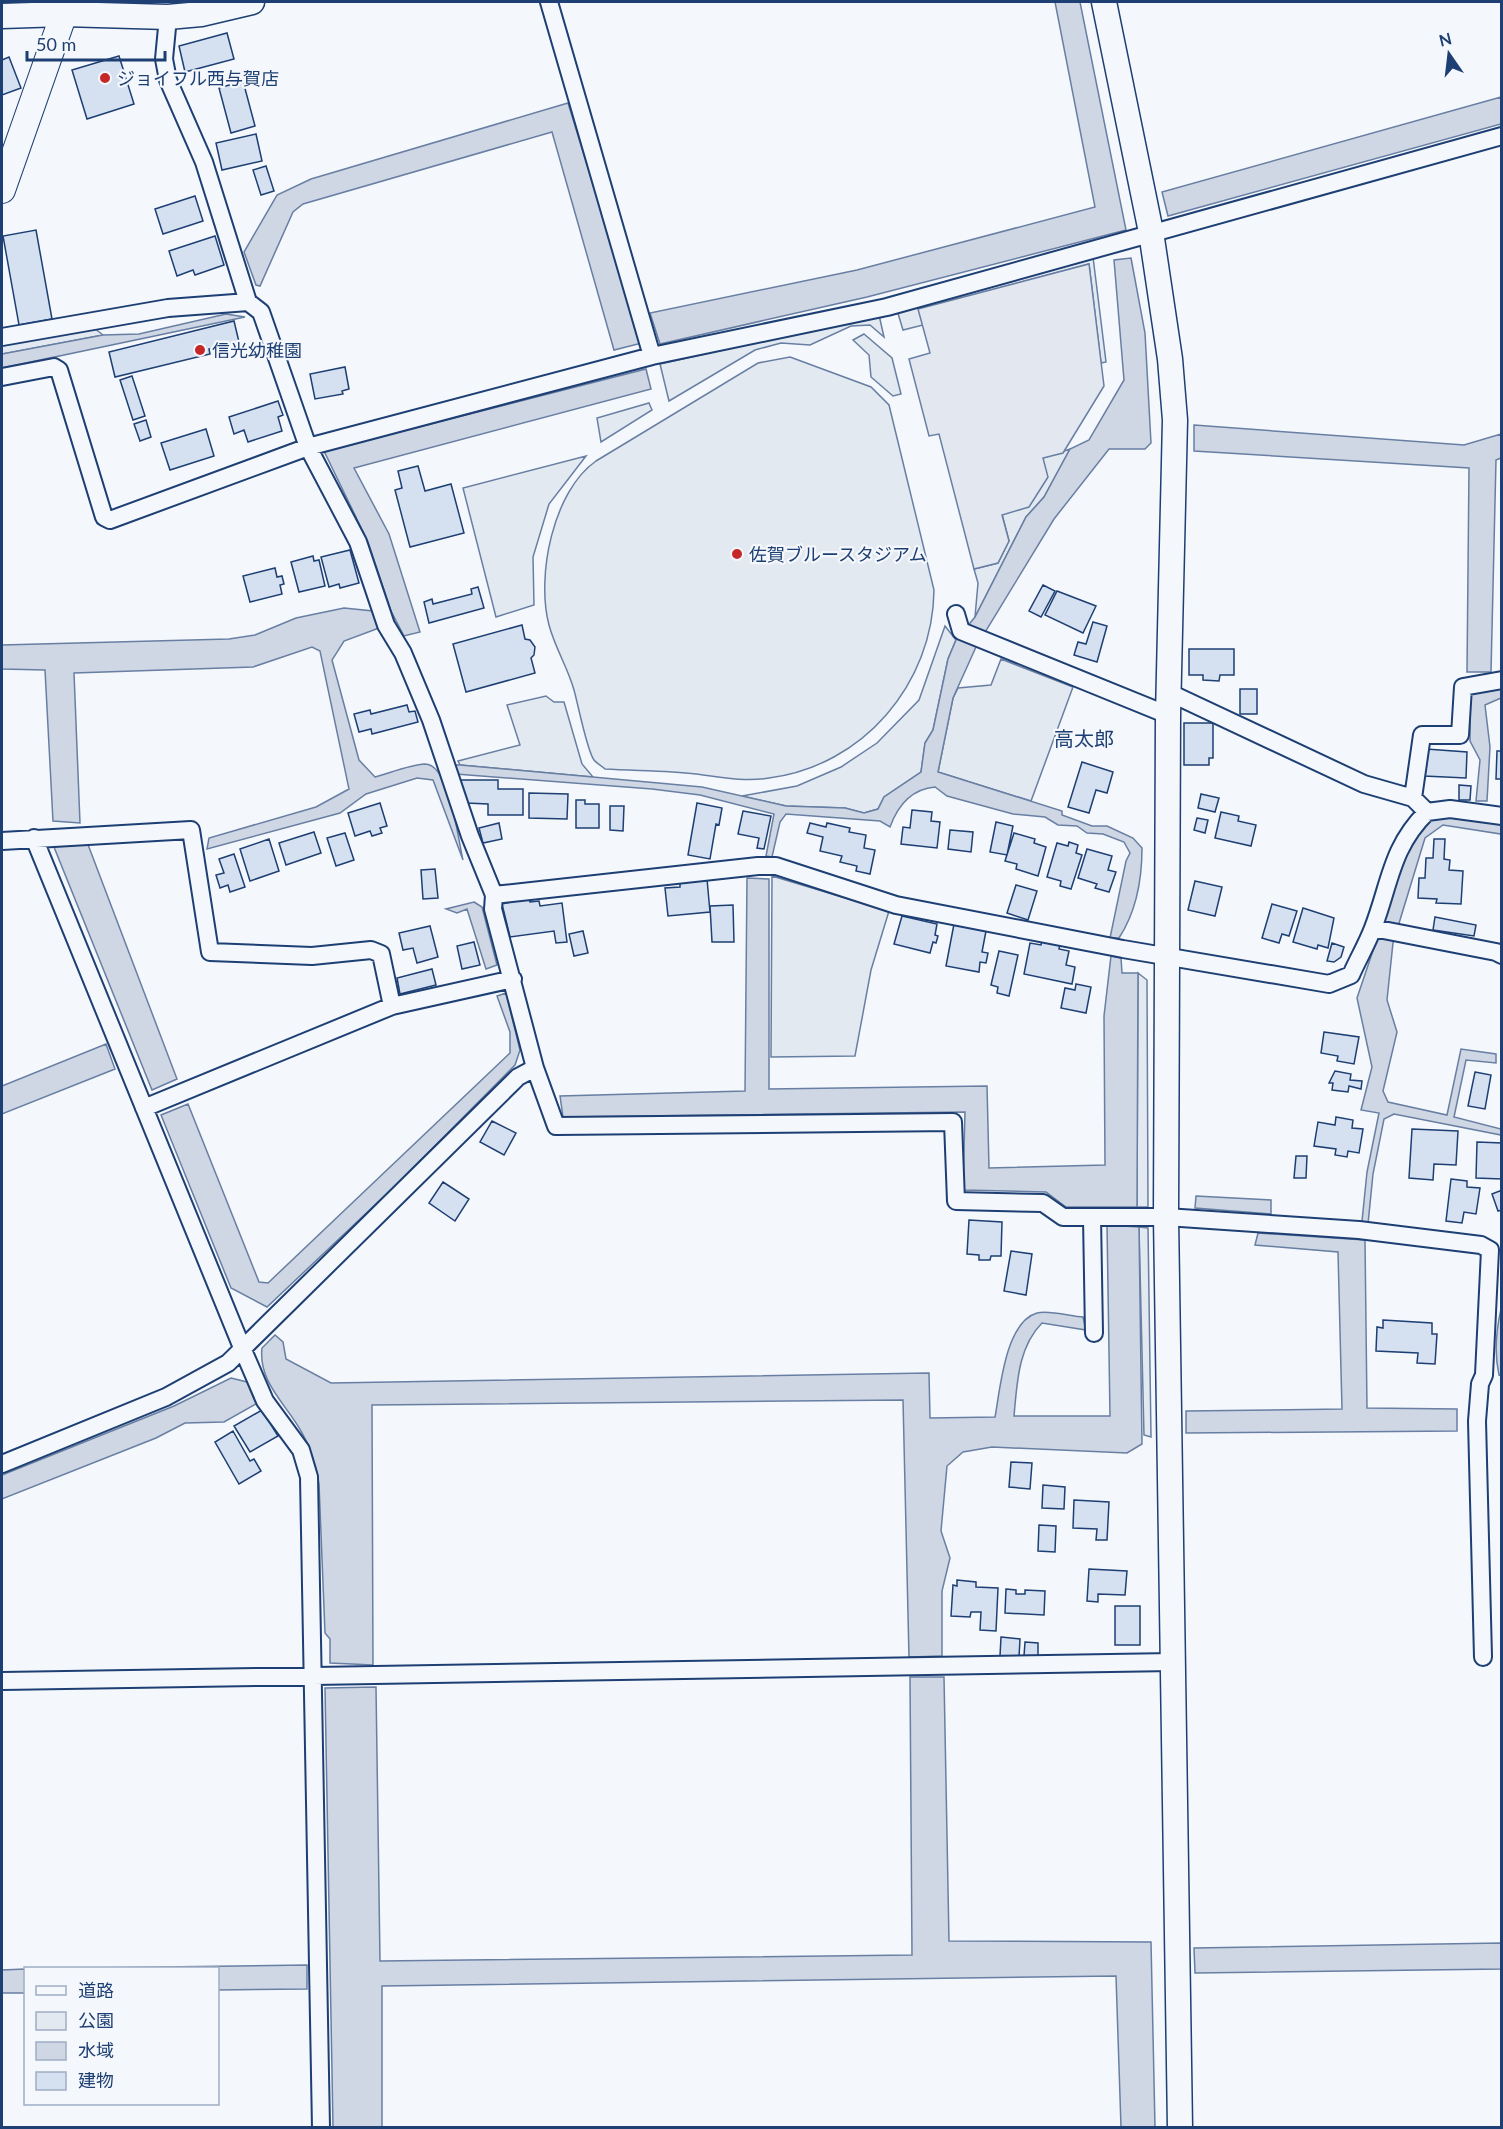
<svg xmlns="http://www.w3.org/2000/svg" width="1503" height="2129" font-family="Lato,'Noto Sans JP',sans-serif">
	<rect width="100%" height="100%" fill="#f4f7fb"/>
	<path fill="#e3e9f0" stroke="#687fa3" stroke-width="1.5" d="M1093,257L1106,362L1101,363L1089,264L919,309L923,325L903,330L897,310Z
		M879,315L884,337L870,325L851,326L810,345L781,343L755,350L669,401L660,364Z
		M94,328L103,335L2,354V343Z
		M864,334L892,358L901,394L893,396L871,377L869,355L853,340Z
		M790,357L871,387L889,405L934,590C933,684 863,766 769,778C744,782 720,777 696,774C666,770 635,771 605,769C602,766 596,763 594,760C587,751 578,704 574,690C568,668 555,648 549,625C536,576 553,491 596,461L758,363Z
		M649,403L652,410L601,442L597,418Z
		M1070,449L1044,497L1026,517L975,617L978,583L974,569L998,563L1009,541L1002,514L1043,458Z
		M586,456L549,504L533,557L534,605L496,617L463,488Z
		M945,626L956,640L948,659L933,730L925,743L921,772L884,797L878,809L864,813L845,808L786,806L742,796L797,786L841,767L877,743L919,700Z
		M1001,659L1073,687L1031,801L938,772L953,698L958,688L991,685Z
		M546,696L554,702H564L582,764L593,777L460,765L458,761L520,745L507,705Z
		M772,876L889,911L871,970L855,1056L771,1057Z
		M1138,973L1147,980L1148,1207H1137Z
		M1139,1227L1148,1228L1151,1437L1144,1435Z"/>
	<path fill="#e3e8f0" stroke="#687fa3" stroke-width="1.5" d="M1089,264L1104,386L1063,453L1043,458L1048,477L1029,507L1002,515L1009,541L998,563L974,569L939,434L929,436L909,359L930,353L918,309Z"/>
	<path fill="#cfd7e4" stroke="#687fa3" stroke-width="1.5" d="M1055,2H1080L1126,230L867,297L660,344L650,313L857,270L1095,207Z
		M1501,97V124L1168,216L1162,192Z
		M568,103L642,343L614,350L552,132L303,204L293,212L260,286L256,285L244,252L277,195L311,179Z
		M1131,258L1145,333L1151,443L1145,449H1109L1054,519L976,647L953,698L938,772L1062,811V815L1092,826H1107L1133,838L1142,848C1142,879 1136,912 1119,938H1110L1126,861L1130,853L1124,842L1103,834L1087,833L1077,826L1058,825L1045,817L1013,814L947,796L935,787C912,789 898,805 890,827L880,821L786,814L780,822L772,857L766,856L774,814L700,795L652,789L456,774L454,765H460L702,787L786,806L845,808L864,813L878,809L884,797L921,772L925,743L933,730L948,659L956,640L975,617L1026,517L1044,497L1070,449L1089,440L1124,380L1114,260Z
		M226,314L245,317L2,368V354L103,335L139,334Z
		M646,369L651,389L354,468L389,534L420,632L404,636L391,611L368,542L324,451Z
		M1194,425L1464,445L1501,434V458L1496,460L1491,672H1467L1469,468L1194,451Z
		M344,608L373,611L379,628L344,641L332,660L359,760L375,777C390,773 409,765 425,764C450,764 458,840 463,860L433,780L417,778L366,794L340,813L207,849L209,838L316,807L349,789L320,651L312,647L253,667L74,673L80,823L53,821L45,670L2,669V645L229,639L255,635L296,618Z
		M1501,688V698L1485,705L1490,747L1487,801H1476L1480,760L1470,741V694Z
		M1436,816L1501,823V834L1443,825L1425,838L1393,943L1387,1000L1397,1032L1383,1091L1388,1102L1447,1115L1461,1049L1496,1054V1063L1466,1060L1454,1117L1501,1129V1135L1394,1114L1384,1119L1373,1174L1368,1224L1362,1221L1367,1172L1379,1113L1361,1110L1372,1067L1357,998L1413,832Z
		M87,842L177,1079L152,1090L54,847Z
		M747,878L769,879V1089L987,1086L989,1168L1105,1165L1104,1016L1111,956L1121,958L1122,973H1138L1137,1207H1066L1046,1192L963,1190L965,1112L563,1117L560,1096L745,1091Z
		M474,902L482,907L497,965L486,969L467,909L457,913L446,909Z
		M506,993L520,1050L515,1065L396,1185L267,1307L231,1288L161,1115L188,1104L259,1282L268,1283L510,1053V1032L497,996Z
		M106,1044L115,1069L2,1114V1086Z
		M1196,1196L1271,1200V1214L1195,1208Z
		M1107,1225L1139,1227L1142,1444L1127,1453L992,1447L963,1452L947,1466L941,1531L950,1558L942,1591V1656L909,1657L903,1400L372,1405L373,1665L330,1663V1639L325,1633L319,1484C316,1465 311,1448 301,1431C286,1404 258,1382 262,1348L275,1335L283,1342L286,1359L331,1383L929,1373L930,1418L995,1417C1000,1391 1005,1322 1037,1313C1049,1310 1070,1316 1083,1317L1086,1330L1042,1323C1018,1347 1017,1384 1014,1416H1110Z
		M1258,1233L1365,1240L1367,1408L1457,1409V1431L1186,1433V1411L1342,1409L1338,1252L1255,1245Z
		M1501,1309V1376L1499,1375C1494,1353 1496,1331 1501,1309Z
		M231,1378L247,1382L256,1404L224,1422L185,1423L156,1438L2,1499V1475L174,1406Z
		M910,1677H944L949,1941L1151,1942L1155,2127H1121L1116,1976L382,1986V2127H333L325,1688L376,1687L380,1961L912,1955Z
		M1501,1943V1969L1195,1973L1194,1948Z
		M307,1965V1989L218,1990V1968H87Z
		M25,1969V1993H2V1970Z"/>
	<path fill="#d5e0f0" stroke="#1d3f73" stroke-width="1.5" d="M227,33L234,59L185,72L179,46Z
		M119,56L134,104L87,119L72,70Z
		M9,57L21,88L2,95V60Z
		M243,81L255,126L231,133L219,88Z
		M256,134L262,161L222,170L216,143Z
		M266,166L274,191L261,195L253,170Z
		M195,196L203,221L163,234L155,209Z
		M36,230L52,319L19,325L3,236Z
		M215,236L224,265L195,275L193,270L177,276L169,251Z
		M234,321L239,342L209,349L210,354L115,377L109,352Z
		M345,367L349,389L342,391L343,394L315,399L310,374Z
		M132,376L145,416L133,420L120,380Z
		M278,401L283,415L278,417L282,431L248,442L244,430L234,434L229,417Z
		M146,420L151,437L140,441L134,424Z
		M206,429L214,456L170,470L161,443Z
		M418,466L425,491L451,484L464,533L410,547L395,490L402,488L398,471Z
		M350,550L359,583L340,588L339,584L329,587L321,557Z
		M313,556L314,561L319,560L325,586L299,592L291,562Z
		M275,568L277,577L282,576L284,584L280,585L282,594L250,602L243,576Z
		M1043,585L1055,591L1041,617L1029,611Z
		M478,587L484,608L429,623L424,602L432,599L433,604L472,594L471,589Z
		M1057,591L1096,606L1083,633L1045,615Z
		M1093,622L1107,626L1097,662L1074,655L1078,642L1086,644Z
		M522,625L525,639L530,640L535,647L534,655L531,658L535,673L466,692L453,644Z
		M1189,649H1234V675H1220L1219,681L1203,680V675H1189Z
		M1240,689H1257V714H1240Z
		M407,705L409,712L415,711L418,722L372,734L371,729L359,732L354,714L370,710L371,714Z
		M1184,723H1213V758H1209V765H1184Z
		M1426,749L1467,752L1466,778L1424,776Z
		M1497,751H1502V779H1496Z
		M1082,762L1113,772L1107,793L1096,790L1089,813L1068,807Z
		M460,780H498V789H523V815H488V804L466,803L460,789Z
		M1459,785L1471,786L1470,800H1459Z
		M529,793L568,794L567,819L529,818Z
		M1201,794L1219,798L1215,812L1198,808Z
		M576,800H585V804H599V828H576Z
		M380,803L387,826L380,828L382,833L372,836L370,831L355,836L348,813Z
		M697,803L722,808L719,825L716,824L710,859L688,855Z
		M610,806H624L623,831L610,830Z
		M912,810L932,812L931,821L940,822L937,848L901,844L903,827L910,828Z
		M743,811L771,816L764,849L757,848L759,838L738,834Z
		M1221,812L1239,816L1238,821L1256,825L1251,846L1215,838Z
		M1197,818L1208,820L1205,833L1194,830Z
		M996,822L1013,826L1007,855L990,852Z
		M499,823L502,839L483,843L479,828Z
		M810,823L826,827L827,823L850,828L849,832L866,835L864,848L875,850L870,874L856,871L857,866L840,862L842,856L820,851L823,837L807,833Z
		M950,830L973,832L971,852L948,849Z
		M314,832L321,853L286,865L279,843Z
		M345,833L354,860L336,866L327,838Z
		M1014,833L1035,839L1034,843L1046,847L1038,876L1016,869L1017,864L1005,861Z
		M269,839L279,871L250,881L240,849Z
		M1434,839H1445L1444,859L1450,860L1449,870L1463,871L1461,904L1436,903L1437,899L1418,898L1419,878H1425L1426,858H1433Z
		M1069,842L1078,845L1076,853L1082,855L1071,889L1060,886L1061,881L1047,877L1057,843L1068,846Z
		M1087,849L1112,856L1108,870L1116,872L1109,892L1095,888L1097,884L1078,878Z
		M234,854L245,887L230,892L228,885L220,888L216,875L224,873L219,859Z
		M435,869L438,898L423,899L421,870Z
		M707,879L710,912L668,916L665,888L680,887V881Z
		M1195,881L1222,887L1215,916L1188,910Z
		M1016,885L1037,891L1028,920L1007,913Z
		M529,898L530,902L539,901L540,906L562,903L567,942L556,943L554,931L510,937L502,904Z
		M1272,904L1297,911L1289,936L1282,934L1279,943L1262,938Z
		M733,905L734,942H712L710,906Z
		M1303,908L1334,918L1328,948L1318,945L1317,949L1293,942Z
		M902,916L937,924L935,935L938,936L936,943L933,942L930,953L894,944Z
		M1435,917L1476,925L1474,936L1433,930Z
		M954,924L986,931L982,952L988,953L986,963L980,962L979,972L946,966Z
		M430,926L438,957L417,963L413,948L403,950L399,933Z
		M583,931L588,953L574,956L569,934Z
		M1042,940L1060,944L1059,949L1069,951L1066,965L1075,967L1072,984L1024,974L1030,943L1041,945Z
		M474,942L480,965L462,969L457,946Z
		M1332,943L1344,947L1341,957L1334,962L1327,961Z
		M999,951L1018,955L1009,996L997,993L998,987L991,985Z
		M432,969L436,985L400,994L397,978Z
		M1076,984L1091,987L1086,1013L1061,1008L1065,988L1075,990Z
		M1324,1032L1359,1037L1354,1064L1337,1061L1338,1056L1321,1053Z
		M1335,1071L1351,1074L1350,1080L1362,1081L1361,1089L1349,1086L1348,1092L1332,1090L1333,1083H1329Z
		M1475,1072L1491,1075L1485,1109L1468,1106Z
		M1336,1117L1353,1120L1352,1128L1363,1129L1359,1153L1348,1151L1347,1157L1335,1155L1336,1149L1314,1146L1318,1122L1335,1125Z
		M492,1121L516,1133L504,1155L480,1142Z
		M1412,1129L1458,1131L1456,1165L1434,1164L1433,1180L1409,1178Z
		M1477,1142L1502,1143V1179L1476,1178Z
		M1296,1156H1307L1306,1178H1294Z
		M1451,1179L1467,1181V1187L1480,1188L1476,1214L1464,1212L1462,1223L1446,1221Z
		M443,1182L469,1199L455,1221L429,1203Z
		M1502,1190V1210L1498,1211L1492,1194Z
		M969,1220L1002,1222L1001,1256H991L990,1260H979V1255L967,1254Z
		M1011,1251L1032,1254L1026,1295L1004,1291Z
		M1383,1320L1432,1323V1334H1437L1435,1364L1417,1363L1418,1353L1376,1351L1377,1327L1383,1328Z
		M262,1410L278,1436L250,1452L234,1426Z
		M233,1431L250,1461L254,1459L261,1471L239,1484L215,1442Z
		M1011,1462L1032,1463L1030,1489L1009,1487Z
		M1043,1485L1065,1487L1064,1509L1042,1508Z
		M1074,1500L1109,1502L1107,1540H1096L1097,1529L1073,1528Z
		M1039,1525L1056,1526L1055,1552L1038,1551Z
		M1089,1569L1127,1571L1125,1595L1098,1594V1602L1087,1601Z
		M957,1580L976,1582V1587L998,1588L996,1631L980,1630L981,1612H971L970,1617L951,1616L953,1585L957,1586Z
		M1006,1589L1016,1590V1594H1025V1590L1045,1591L1044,1615L1005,1613Z
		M1115,1606H1140V1645H1115Z
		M1001,1637L1020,1639L1019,1657L1000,1656Z
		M1025,1642L1038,1643V1657L1024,1656Z"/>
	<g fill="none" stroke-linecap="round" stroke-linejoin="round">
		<g stroke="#1d3f73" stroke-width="20">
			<path id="street" d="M549,2L652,356
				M168,17L164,59L168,80L204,162L248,302L261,312L308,447L358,542L386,625L403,653L431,720L470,836L494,895
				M2,337L168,308L248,302
				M2,377L54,367L59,370L104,517L110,520L308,447L652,356L887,307L1502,136
				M956,614L961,631L1168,715
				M1170,693L1364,784L1413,798L1427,812L1450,809L1502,816
				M1413,798L1422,735H1460L1463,687L1502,680
				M34,838L243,1350L265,1401L301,1450L309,1477L321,2128
				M2,841L191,830L210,952L312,956L371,950L381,954L392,1006L513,979
				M1373,928L1496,952L1502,955
				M535,1068L556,1126L953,1122L956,1201L1043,1203L1063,1217H1166L1359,1230L1481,1245L1490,1250L1484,1375L1480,1384L1477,1421L1483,1657
				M144,1108L392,1006
				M1092,1217L1094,1333
				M2,1464L166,1397L228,1363L518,1077L535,1068L493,909L494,895L758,866H776L896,905L1123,949L1329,984L1351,975C1358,959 1367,944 1373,928C1390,884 1391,847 1427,812
				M2,1681L1173,1662"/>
		</g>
		<g stroke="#1d3f73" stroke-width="27">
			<path id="secondary" d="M1104,2L1151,232L1170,359L1175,420L1168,715L1166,1217L1180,2128
				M2,16L63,14L168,17L201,14L252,2"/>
		</g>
		<g stroke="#1d3f73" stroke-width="28">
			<path id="primary" d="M2,190L68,2"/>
		</g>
		<use href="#street" stroke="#f4f7fb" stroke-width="16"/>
		<use href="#secondary" stroke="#f4f7fb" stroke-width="24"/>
		<use href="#primary" stroke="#f4f7fb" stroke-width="26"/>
	</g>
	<g fill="#c62828" stroke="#f4f7fb" stroke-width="2">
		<circle cx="105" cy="78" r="6"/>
		<circle cx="200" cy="350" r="6"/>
		<circle cx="737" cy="554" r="6"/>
	</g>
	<g text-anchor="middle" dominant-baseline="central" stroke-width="4.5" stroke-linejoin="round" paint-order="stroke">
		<g font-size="18" fill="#1d3f73" stroke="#f4f7fb" text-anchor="start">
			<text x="117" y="78">ジョイフル西与賀店</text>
			<text x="212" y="350">信光幼稚園</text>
			<text x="749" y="554">佐賀ブルースタジアム</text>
		</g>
		<g font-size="20" fill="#1d3f73" stroke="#f4f7fb">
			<text x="1084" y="738">高太郎</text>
		</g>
	</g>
	<rect width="1503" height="2129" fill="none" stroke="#1d3f73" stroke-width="6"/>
	<rect x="24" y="1967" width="195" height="138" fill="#f4f7fb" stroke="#9eadc5" stroke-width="1.5"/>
	<rect x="36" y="1986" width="30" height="9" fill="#f4f7fb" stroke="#9eadc5" stroke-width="1.5"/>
	<text x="78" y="1997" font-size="18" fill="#1d3f73">道路</text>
	<rect x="36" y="2012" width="30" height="18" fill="#e3e9f0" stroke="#9eadc5" stroke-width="1.5"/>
	<text x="78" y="2027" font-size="18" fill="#1d3f73">公園</text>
	<rect x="36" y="2042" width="30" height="18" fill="#cfd7e4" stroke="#9eadc5" stroke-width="1.5"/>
	<text x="78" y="2057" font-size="18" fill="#1d3f73">水域</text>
	<rect x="36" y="2072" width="30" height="18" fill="#d5e0f0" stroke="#9eadc5" stroke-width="1.5"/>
	<text x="78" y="2087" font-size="18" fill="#1d3f73">建物</text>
	<g transform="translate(1449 54) rotate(346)" stroke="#f4f7fb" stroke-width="4.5" paint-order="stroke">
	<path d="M0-4.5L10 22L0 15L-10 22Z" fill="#1d3f73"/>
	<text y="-9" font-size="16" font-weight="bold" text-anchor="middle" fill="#1d3f73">N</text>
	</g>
	<path d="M27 51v9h138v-9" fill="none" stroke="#1d3f73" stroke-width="3"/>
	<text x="36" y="51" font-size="18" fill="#1d3f73" stroke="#f4f7fb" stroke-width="4.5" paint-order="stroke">50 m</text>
</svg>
